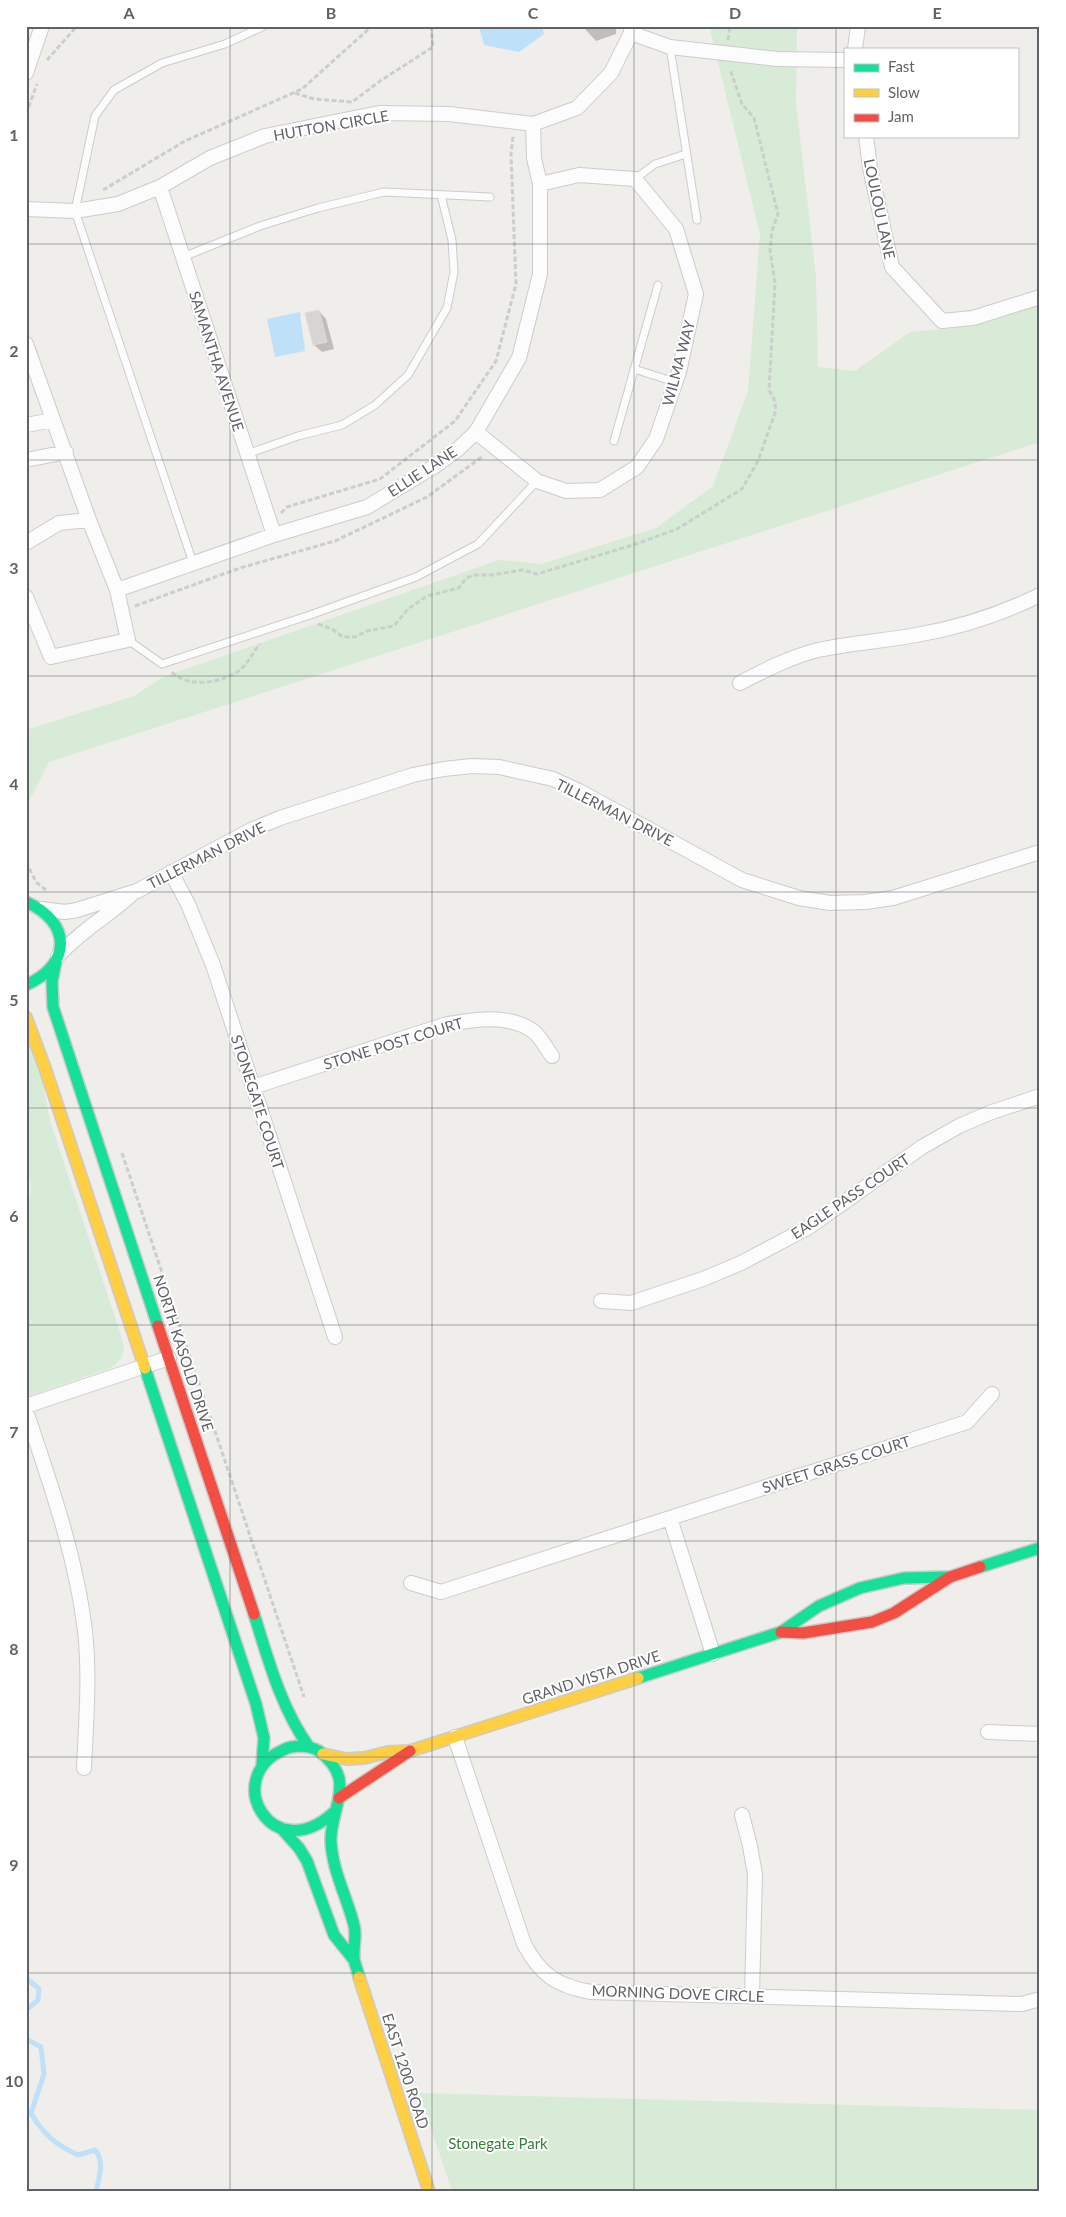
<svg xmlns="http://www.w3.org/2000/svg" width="1066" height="2217" font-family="Lato,sans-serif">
	<rect width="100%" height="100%" fill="#efeeea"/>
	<path fill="#d8ebd6" d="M709,26H797L796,102L816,278L818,367L855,371L910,332L954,328L1040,304V442L49,762L26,807V730L134,696L163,677L499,560L541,564L656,528L713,486L748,391L760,234Z
		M26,1034L42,1078L50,1121L123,1342C125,1355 121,1361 110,1368L26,1397V1206C33,1192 31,1182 26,1167Z
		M419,2093L1040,2110V2191H452Z"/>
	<path fill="#bfe0f9" d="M479,26H542L544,34L519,52L484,45Z
		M300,312L305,351L275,357L267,319Z"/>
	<path fill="#0003" d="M579,26H616V34L596,41L585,29Z
		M319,311L326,319L334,349L322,352L314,345Z"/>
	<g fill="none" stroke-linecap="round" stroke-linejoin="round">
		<path stroke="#bfe0f9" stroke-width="5" d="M26,1978L39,1989L38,2000L26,2010
			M26,2037L28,2040L41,2047L44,2074L31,2113C43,2134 56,2145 78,2155L95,2150C105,2161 99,2178 96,2191"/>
	</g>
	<path fill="#d6d5d3" stroke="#deddd9" d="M319,310L327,342L313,345L305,313Z"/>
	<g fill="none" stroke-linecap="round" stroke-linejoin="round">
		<g stroke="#cbcccc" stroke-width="9">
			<path id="lane" d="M670,47L697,220
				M635,179L655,164L686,154
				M183,257L260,226L318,208L384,192L490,197
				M634,369L675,382
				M614,441L658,285
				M247,454L298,436L342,425L375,405L408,375L447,308L454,272L452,240L441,195
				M193,563L75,211L95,116L114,90L162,63L225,44L264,26
				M128,640L162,664L310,615L416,577L478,544L537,481"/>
		</g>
		<g stroke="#cbcccc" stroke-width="16">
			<path id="street" d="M631,33L670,47L777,59L845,60
				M855,49L858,26
				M26,73L42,26
				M866,136L870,168L892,267L942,321L973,318L1040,297
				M160,187L274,535
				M26,209L75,211L118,204L160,187L210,158L265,136L379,113L449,114L533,124L577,108L611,73L631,33V26
				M26,344L89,520L117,590L128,640L51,657L26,597
				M26,425L53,420
				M476,432L537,481L566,491L600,490L637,467L656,439L679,372L696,294L676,229L635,179L579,175L540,184
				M26,460L66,452
				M26,543L59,523L89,520
				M117,590L274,535L367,507L435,466L458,449L476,432L519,358L540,274V184L534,158L533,124
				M740,683C765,670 790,657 818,650C850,643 884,641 916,635C958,628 1001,614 1040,595
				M171,872L188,904L213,965L335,1337
				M42,909L65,912L77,910L137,891L251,830L280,818L413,775L444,769L472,766L499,767L553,779L579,791L742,880L799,898L830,903L865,902L893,898L1040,852
				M58,956C80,931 108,916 132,894
				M253,1087L444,1025C471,1020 508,1013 533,1031C540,1036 546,1048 552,1056
				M601,1301L631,1303L703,1279L741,1263L809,1227L922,1147L959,1126L989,1113L1040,1096
				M26,1406L169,1358
				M26,1411C50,1483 76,1555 85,1631C90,1676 86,1722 84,1768
				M670,1518L713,1654
				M411,1583L441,1592L967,1422L992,1394
				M988,1732L1040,1734
				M455,1737L524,1944C540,1974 556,1986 591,1992L1022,2004L1040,1999
				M742,1815L750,1846L755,1874L752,1995"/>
		</g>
		<g stroke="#cacacb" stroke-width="14">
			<path id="fast" d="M26,902C72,922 72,965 26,985
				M56,962L52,981L53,1007L158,1326
				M145,1368L256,1704L264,1738L262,1764
				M980,1567L1040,1548
				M254,1614C268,1659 281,1708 309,1747
				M638,1678L781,1632L819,1606L860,1588L904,1578L950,1577
				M333,1813C272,1868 221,1778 283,1750C293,1745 309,1745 319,1751C328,1758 336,1766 339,1778C343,1799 330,1820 331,1841C332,1870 347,1897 354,1925C357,1936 353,1947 354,1959C355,1965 358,1971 359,1977
				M281,1828L299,1848L307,1861L334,1935L354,1960"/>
		</g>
		<g stroke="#cacacb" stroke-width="14">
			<path id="slow" d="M26,1017L45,1068L145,1368
				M323,1754L346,1759L364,1758L388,1752L410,1751L638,1678
				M359,1977L429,2191"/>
		</g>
		<g stroke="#cacacb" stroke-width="14">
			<path id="jam" d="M158,1326L254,1614
				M781,1632L803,1633L872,1622L894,1613L950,1577L980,1567
				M339,1798L410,1751"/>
		</g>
		<path stroke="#cacfcc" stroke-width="3" stroke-dasharray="5 2.5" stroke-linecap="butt" d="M728,40L730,26
			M47,60L77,26
			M295,93L314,99L352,102L380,81L433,47L431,26
			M26,114L37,84
			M103,190L185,141L302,89L372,26
			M281,513L287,507L380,479L455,421L496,361L516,284L511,154L513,136
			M135,606L240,568L335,541L427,497L483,456
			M318,624L332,629L343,637H355L367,631L394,626L408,609L427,596L459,588L466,578L475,575H492L522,570L537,574L633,545L677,529L742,489L758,461L776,410L774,399L769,390L775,284L770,249L772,231L778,214L754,118L742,104L730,69
			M172,672C188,689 224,683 241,669C249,662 253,652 260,644
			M26,862L36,882L47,891
			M122,1153L304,1697"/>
		<use href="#lane" stroke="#fdfcfc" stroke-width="7"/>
		<use href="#street" stroke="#fdfcfc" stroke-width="14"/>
		<use href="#fast" stroke="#16e098" stroke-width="11"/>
		<use href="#slow" stroke="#ffcf43" stroke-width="11"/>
		<use href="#jam" stroke="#f24e42" stroke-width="11"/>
	</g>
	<path fill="none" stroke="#5f6368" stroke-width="1" stroke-opacity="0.55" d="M230,26V2191M432,26V2191M634,26V2191M836,26V2191M26,244H1040M26,460H1040M26,676H1040M26,892H1040M26,1108H1040M26,1325H1040M26,1541H1040M26,1757H1040M26,1973H1040"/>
	<g text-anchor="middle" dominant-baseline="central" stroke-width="4" stroke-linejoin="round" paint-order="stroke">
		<g font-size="15" fill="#5f6368" stroke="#fff">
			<text transform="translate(331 125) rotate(-10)">HUTTON CIRCLE</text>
			<text transform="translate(880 209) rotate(78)">LOULOU LANE</text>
			<text transform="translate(217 361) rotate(72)">SAMANTHA AVENUE</text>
			<text transform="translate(678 363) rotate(-75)">WILMA WAY</text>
			<text transform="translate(422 471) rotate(-33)">ELLIE LANE</text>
			<text transform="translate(615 812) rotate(27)">TILLERMAN DRIVE</text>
			<text transform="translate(206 855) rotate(-27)">TILLERMAN DRIVE</text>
			<text transform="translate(393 1043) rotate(-17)">STONE POST COURT</text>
			<text transform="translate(258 1102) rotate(72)">STONEGATE COURT</text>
			<text transform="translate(850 1196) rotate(-34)">EAGLE PASS COURT</text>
			<text transform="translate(184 1353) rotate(72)">NORTH KASOLD DRIVE</text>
			<text transform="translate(836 1464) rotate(-18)">SWEET GRASS COURT</text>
			<text transform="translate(591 1677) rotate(-18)">GRAND VISTA DRIVE</text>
			<text transform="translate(678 1993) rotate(2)">MORNING DOVE CIRCLE</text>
			<text transform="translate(406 2071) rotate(72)">EAST 1200 ROAD</text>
		</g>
		<g font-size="15" fill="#348238" stroke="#fff">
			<text x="498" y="2143">Stonegate Park</text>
		</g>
	</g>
	<rect width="1066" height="2217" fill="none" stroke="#ffffff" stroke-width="55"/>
	<rect x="844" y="48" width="175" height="90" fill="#ffffff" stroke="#bfc1c3"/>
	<rect x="854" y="64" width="25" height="8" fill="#16e098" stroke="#bfc1c3"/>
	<text x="888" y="72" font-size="15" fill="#5f6368">Fast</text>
	<rect x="854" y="89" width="25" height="8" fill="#ffcf43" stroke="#bfc1c3"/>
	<text x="888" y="98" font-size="15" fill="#5f6368">Slow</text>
	<rect x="854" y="114" width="25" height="8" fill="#f24e42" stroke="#bfc1c3"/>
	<text x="888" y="122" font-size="15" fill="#5f6368">Jam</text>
	<rect x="28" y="28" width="1010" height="2162" fill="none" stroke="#5f6368" stroke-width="2"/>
	<g font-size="16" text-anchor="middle" font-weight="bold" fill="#5f6368">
		<text x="129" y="19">A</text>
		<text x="331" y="19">B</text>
		<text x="533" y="19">C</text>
		<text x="735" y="19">D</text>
		<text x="937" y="19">E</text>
		<text x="14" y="141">1</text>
		<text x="14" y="357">2</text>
		<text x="14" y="574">3</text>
		<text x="14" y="790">4</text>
		<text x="14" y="1006">5</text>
		<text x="14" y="1222">6</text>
		<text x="14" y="1438">7</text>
		<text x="14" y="1655">8</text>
		<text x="14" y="1871">9</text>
		<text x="14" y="2087">10</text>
	</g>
</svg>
